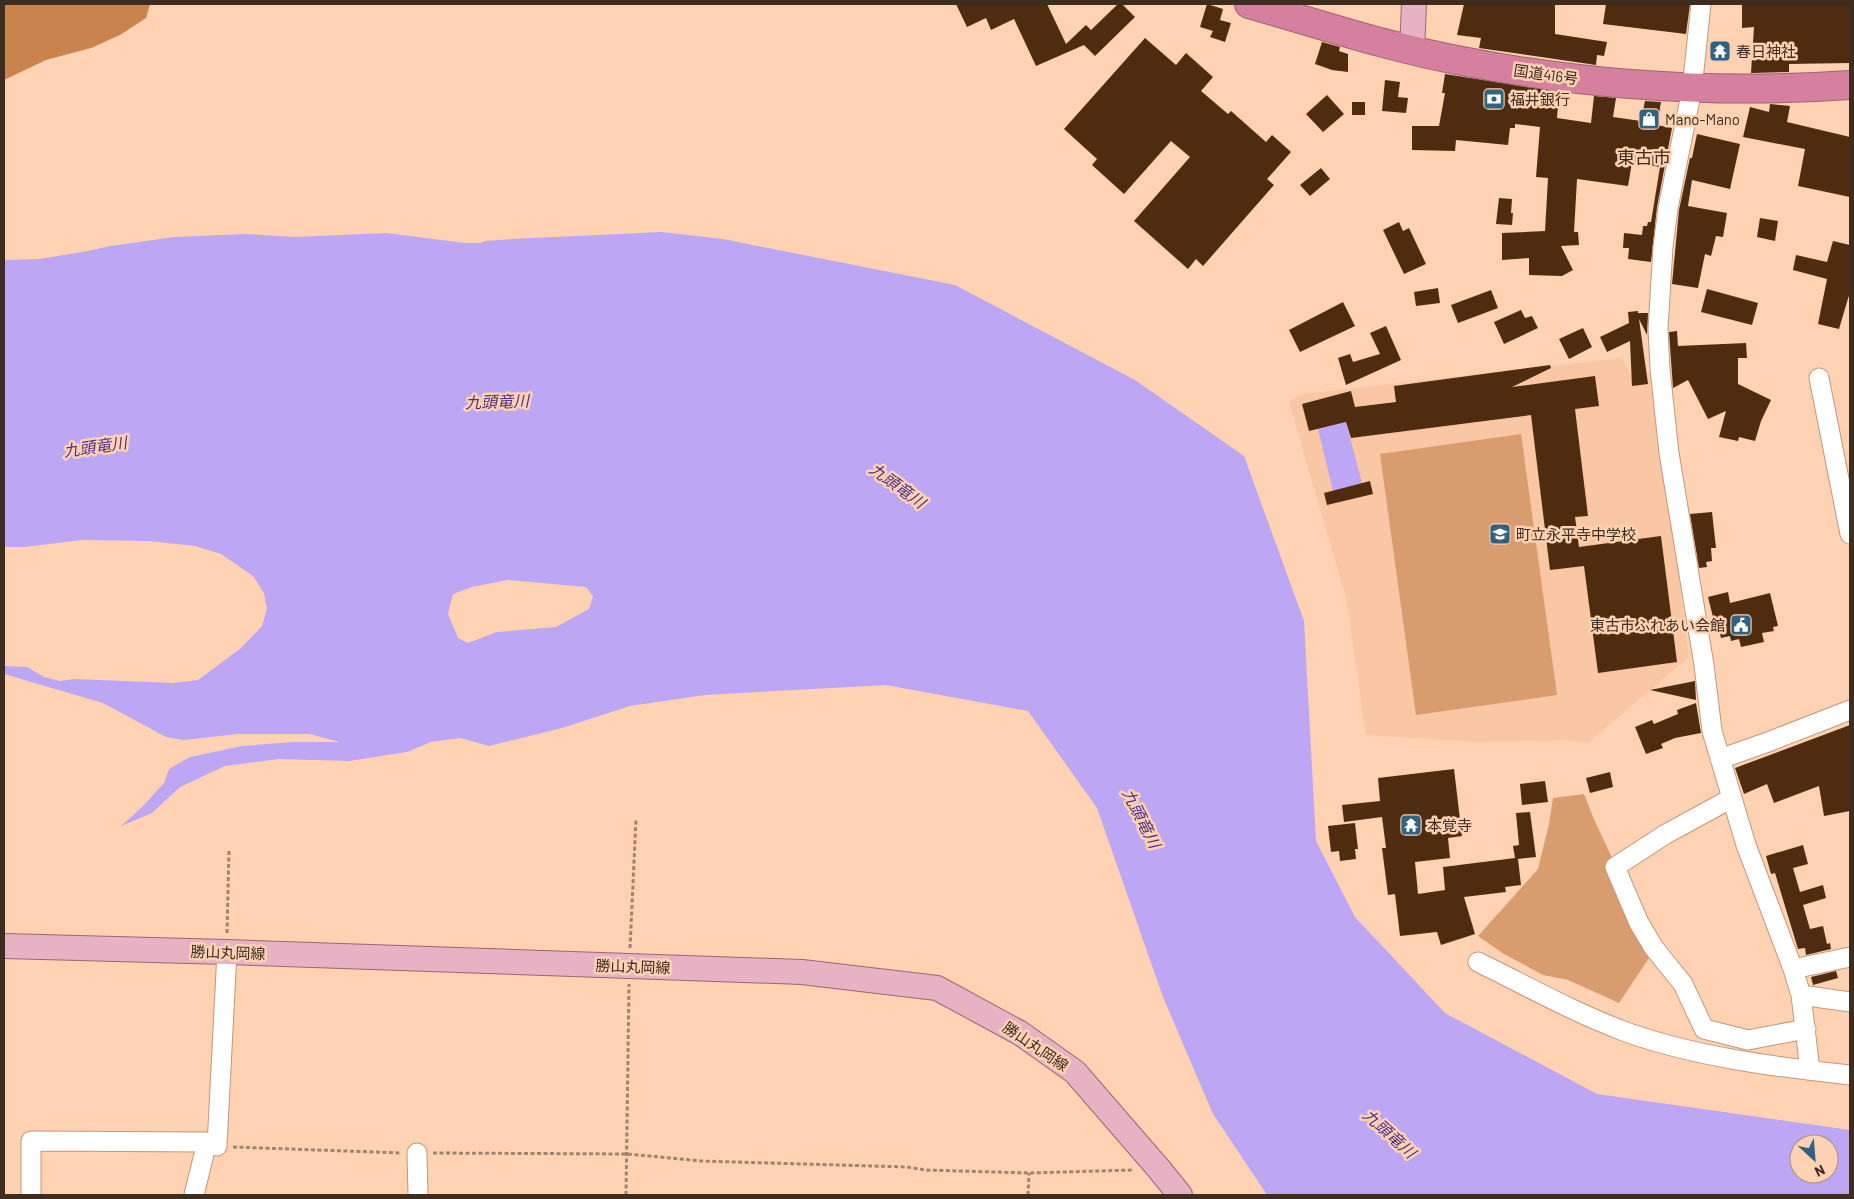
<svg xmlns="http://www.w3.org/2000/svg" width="1854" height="1199" font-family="Barlow,'Noto Sans JP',sans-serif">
	<rect width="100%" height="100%" fill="#fed2b3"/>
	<path fill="#f9c7a4" d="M1622,358L1631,375L1653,373L1689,657L1588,743L1566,740L1479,742L1366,735L1347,602L1289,401L1301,394Z"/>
	<path fill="#d89c6f" d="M1521,434L1557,695L1416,715L1380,454Z
		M1584,794L1593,817L1613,860L1653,952L1619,1003L1568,980L1543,975L1504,954L1478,936L1538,869L1549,824L1553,798Z"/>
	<path fill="#c9844e" d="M4,4H150L146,18L120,35L91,48L46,60L4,80Z"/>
	<path fill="#bda6f3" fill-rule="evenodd" d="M661,232L723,239L955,285L1135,380L1244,456L1304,621L1316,841L1355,917L1445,1013L1597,1094L1850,1130V1195H1267L1213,1114L1163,997L1097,808L1028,711L886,685L705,695L630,706L562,728L489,746L460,738L431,742L407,752L349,761L279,759L225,766L180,787L152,813L121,826L142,807L164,783L169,769L190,757L242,746L293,742H340L309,734H238L184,740L166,737L103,703L4,674V666L27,667L44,677L60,681L74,679L173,683L198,680L241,648L262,626L267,609L264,593L253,576L221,554L195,546L149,541L81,540L25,547H4V260L39,259L82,252L111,246L174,237L246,234L295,237L386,233L465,243H480L485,241L512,239ZM508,580L586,587L593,596L589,609L556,627L497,632L468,643L458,638L448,614L453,594L472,587ZM1799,1144H1829V1174H1799Z
		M1346,422L1362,483L1333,491L1318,429Z"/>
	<path fill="#4f2c0f" d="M956,4H1047L1066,44L1086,25L1091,30L1118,4H1122L1135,17L1095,56L1084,45L1036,66L1014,19L991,30L986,18L967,27Z
		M1207,4L1223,9L1220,20L1231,23L1225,42L1210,37L1213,31L1200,27Z
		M1464,4H1555V34L1607,42L1604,56L1597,55L1596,65L1479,48L1481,38L1457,35Z
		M1606,4H1690L1686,34L1603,24Z
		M1742,4H1850V63L1789,64V72L1751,73L1754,27L1742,28Z
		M1145,38L1176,65L1186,53L1213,77L1201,91L1228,114L1231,111L1266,142L1272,135L1291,152L1267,179L1274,185L1203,266L1196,259L1188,269L1134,221L1190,157L1171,141L1124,194L1092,165L1097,159L1064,129Z
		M1322,42L1340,47L1339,51L1348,54V72L1332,70L1315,64Z
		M1445,74L1559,92L1557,118L1591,123L1594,96L1616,98L1613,117L1641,121L1645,101L1661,102L1657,125L1672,128L1657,207L1651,262L1628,259L1629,248H1623L1624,233L1642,235L1643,226H1647L1648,222H1651L1660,167L1632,162L1628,186L1577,179L1574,232H1578L1579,245L1561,246L1573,270L1562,276L1529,275V258L1502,260V233L1545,231L1548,178L1536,177L1540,127L1515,124V128H1510L1508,145L1456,140L1455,151L1412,150V126H1439L1445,93H1442Z
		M1385,80L1400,82L1398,97L1408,98L1406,113L1382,111Z
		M1327,95L1344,114L1323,132L1306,114Z
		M1352,102H1365V115H1352Z
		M1770,104L1790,106L1787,122L1850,137V197L1798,186L1805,149L1743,137L1750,107L1769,112Z
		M1697,134L1740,144L1730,189L1692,180L1688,206L1727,213L1723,237L1716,236L1711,256L1705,254L1698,288L1672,284L1679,210L1690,158H1692Z
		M1321,168L1330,179L1310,196L1300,185Z
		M1499,198L1512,199L1511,213H1513L1512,225L1496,224Z
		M1760,218L1778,221L1775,241L1757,237Z
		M1399,222L1403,231L1409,228L1426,264L1404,274L1383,230Z
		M1833,241L1850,245V292L1839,329L1818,324L1827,279L1793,270L1796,255L1827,262Z
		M1438,288L1440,303L1416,306L1414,292Z
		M1707,289L1758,303L1752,325L1701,312Z
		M1491,290L1498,308L1458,323L1451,305Z
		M1343,302L1355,326L1300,352L1289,330Z
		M1521,310L1525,318L1532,316L1538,328L1504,344L1494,322Z
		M1638,311V313H1648L1647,335L1639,319L1648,384L1632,386L1630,341L1607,352L1600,337L1629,323L1628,312Z
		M1386,326L1401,360L1346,385L1338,358L1350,354L1353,362L1380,354L1370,333Z
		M1583,328L1592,347L1569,359L1559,339Z
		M1677,331L1678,346L1746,343L1747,358H1738V384L1771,400L1761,421L1755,441L1739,437L1738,441L1719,437L1726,411L1708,419L1688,380L1673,388L1669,332Z
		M1550,365L1551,368L1512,387L1595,376L1599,406L1575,409L1588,516L1575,517L1579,547L1661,536L1677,662L1598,673L1584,566L1550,570L1531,415L1351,438L1346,422L1309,431L1302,404L1351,391L1355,407L1396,402L1394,386Z
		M1370,481L1373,494L1327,505L1324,493Z
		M1712,512L1716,548H1711L1712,561L1706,562L1707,567L1699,568L1690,514Z
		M1728,592L1730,603L1770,593L1778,626L1773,627L1774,631L1762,633L1764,642L1741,647L1739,639L1731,641L1730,636L1721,638L1717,621H1714L1708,597Z
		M1695,681L1696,700L1650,690Z
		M1696,703L1701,733L1675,738L1661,744L1663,748L1646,754L1635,727L1652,720L1654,724L1678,714L1677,710Z
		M1850,725V811L1824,816L1819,786L1774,803L1767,784L1744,794L1735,768Z
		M1454,769L1462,836L1448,838L1450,858L1415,862L1418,894L1445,890L1443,867L1515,858L1513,846L1519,845L1516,813L1530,812L1536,857L1518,859L1521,885L1505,887L1506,892L1464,897L1475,934L1441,945L1437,932L1400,936L1395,894L1388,895L1382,848H1386L1382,817L1344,822L1342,805L1380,801L1378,778Z
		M1610,772L1613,787L1590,793L1586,778Z
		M1545,781L1548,802L1522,805L1520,784Z
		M1355,823L1358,849H1355L1356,859L1340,861L1339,851L1331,852L1328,826Z
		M1803,845L1808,864L1793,868L1800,892L1823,885L1826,898L1803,905L1810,929L1823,926L1827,944L1830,943L1831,949L1806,955L1805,948L1798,949L1775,873L1771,874L1766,856Z
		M1836,971L1838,978L1813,985L1811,977Z"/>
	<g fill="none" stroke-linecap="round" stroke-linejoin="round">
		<g stroke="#c1987b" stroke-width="21">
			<path id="minor" d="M1701,4L1692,89L1668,208L1663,247L1658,329L1660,369L1669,453L1704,665L1712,731L1746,845L1793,969L1801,995L1850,1002
				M1819,378L1850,534
				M1720,759L1768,742L1850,710
				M1732,798L1666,834L1615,867L1639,923L1654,948L1683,984L1704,1029L1748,1040L1806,1029
				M1478,962C1527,986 1575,1013 1626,1032C1696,1057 1776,1067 1850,1075
				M1793,969L1850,957
				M1801,995L1810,1070
				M417,1153L418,1195
				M31,1195V1141L207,1142L217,1146L227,952
				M194,1195L207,1142"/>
		</g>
		<g stroke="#a06372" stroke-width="26">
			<path id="major" d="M1412,50L1414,4
				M4,946L227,952L802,972L937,988L1020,1033L1075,1072L1159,1169L1180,1195"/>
		</g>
		<g stroke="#a06372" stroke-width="30">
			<path id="highway" d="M1249,4C1320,24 1390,48 1462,61C1590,86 1720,94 1850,85"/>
		</g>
		<path stroke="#a2836d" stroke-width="3" stroke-dasharray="4 2.5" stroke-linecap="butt" d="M227,933L229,851
			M630,948L636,819
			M233,1147L402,1153
			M433,1153L628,1154L701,1161L907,1167L926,1170L1029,1173L1134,1170
			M626,1195L629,984
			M1028,1195L1029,1173"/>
		<use href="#minor" stroke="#fff" stroke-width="19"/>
		<use href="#major" stroke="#e6b3c5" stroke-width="24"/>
		<use href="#highway" stroke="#d5809e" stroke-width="28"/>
	</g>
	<defs>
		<g id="temple-square" transform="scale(1.125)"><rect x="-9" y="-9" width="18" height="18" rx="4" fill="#316380" stroke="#fed2b3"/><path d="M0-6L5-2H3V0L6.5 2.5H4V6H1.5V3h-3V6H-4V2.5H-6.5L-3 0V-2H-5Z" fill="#fff"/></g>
		<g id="bank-square" transform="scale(1.125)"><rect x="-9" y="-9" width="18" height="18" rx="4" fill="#316380" stroke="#fed2b3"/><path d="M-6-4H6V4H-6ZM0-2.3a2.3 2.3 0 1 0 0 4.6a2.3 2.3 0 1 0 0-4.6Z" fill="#fff"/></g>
		<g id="shop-square" transform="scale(1.125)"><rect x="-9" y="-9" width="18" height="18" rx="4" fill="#316380" stroke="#fed2b3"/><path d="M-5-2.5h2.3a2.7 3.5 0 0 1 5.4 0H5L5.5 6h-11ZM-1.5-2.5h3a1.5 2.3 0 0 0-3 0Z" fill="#fff"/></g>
		<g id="school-square" transform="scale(1.125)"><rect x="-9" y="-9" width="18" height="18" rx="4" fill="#316380" stroke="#fed2b3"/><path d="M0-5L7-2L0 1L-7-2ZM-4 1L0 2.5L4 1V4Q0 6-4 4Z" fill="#fff"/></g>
		<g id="civic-square" transform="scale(1.125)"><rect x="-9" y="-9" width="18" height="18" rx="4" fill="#316380" stroke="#fed2b3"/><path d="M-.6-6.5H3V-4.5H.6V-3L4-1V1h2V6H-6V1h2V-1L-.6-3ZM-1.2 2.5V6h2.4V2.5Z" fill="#fff"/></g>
	</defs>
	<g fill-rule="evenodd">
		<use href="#temple-square" x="1720" y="51"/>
		<use href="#bank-square" x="1494" y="99"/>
		<use href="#shop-square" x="1649" y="119"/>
		<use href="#school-square" x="1500" y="534"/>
		<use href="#civic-square" x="1741" y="625"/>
		<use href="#temple-square" x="1411" y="825"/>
	</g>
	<g text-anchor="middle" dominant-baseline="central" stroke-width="5" stroke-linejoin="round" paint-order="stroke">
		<g font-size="15" fill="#3d2c20" stroke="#fed2b3" text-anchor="start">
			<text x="1736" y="51">春日神社</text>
			<text x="1510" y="99">福井銀行</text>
			<text x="1665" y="119">Mano-Mano</text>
			<text x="1516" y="534">町立永平寺中学校</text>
			<text x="1725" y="625" text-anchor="end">東古市ふれあい会館</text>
			<text x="1427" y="825">本覚寺</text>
		</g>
		<g font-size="15" fill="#3d2c20" stroke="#fed2b3">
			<text transform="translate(1546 74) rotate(8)">国道416号</text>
			<text transform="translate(228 952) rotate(2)">勝山丸岡線</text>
			<text transform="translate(633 966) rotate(2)">勝山丸岡線</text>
			<text transform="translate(1036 1046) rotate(34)">勝山丸岡線</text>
		</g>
		<g font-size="16" font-style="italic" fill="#4f2d85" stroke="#fed2b3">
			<text transform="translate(497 401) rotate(-2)">九頭竜川</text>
			<text transform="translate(95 446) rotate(-8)">九頭竜川</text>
			<text transform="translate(898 485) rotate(36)">九頭竜川</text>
			<text transform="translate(1142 818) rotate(63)">九頭竜川</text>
			<text transform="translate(1390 1133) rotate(42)">九頭竜川</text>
		</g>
		<g font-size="18" fill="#3d2c20" stroke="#fed2b3">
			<text x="1644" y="157">東古市</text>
		</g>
	</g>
	<rect width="1854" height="1199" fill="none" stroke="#3d2c20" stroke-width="10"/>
	<g transform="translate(1814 1159) rotate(154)"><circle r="24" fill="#fed2b3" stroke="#b19078"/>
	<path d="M0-4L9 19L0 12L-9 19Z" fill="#316380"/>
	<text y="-8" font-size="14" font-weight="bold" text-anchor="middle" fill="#3d2c20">N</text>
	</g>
</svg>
